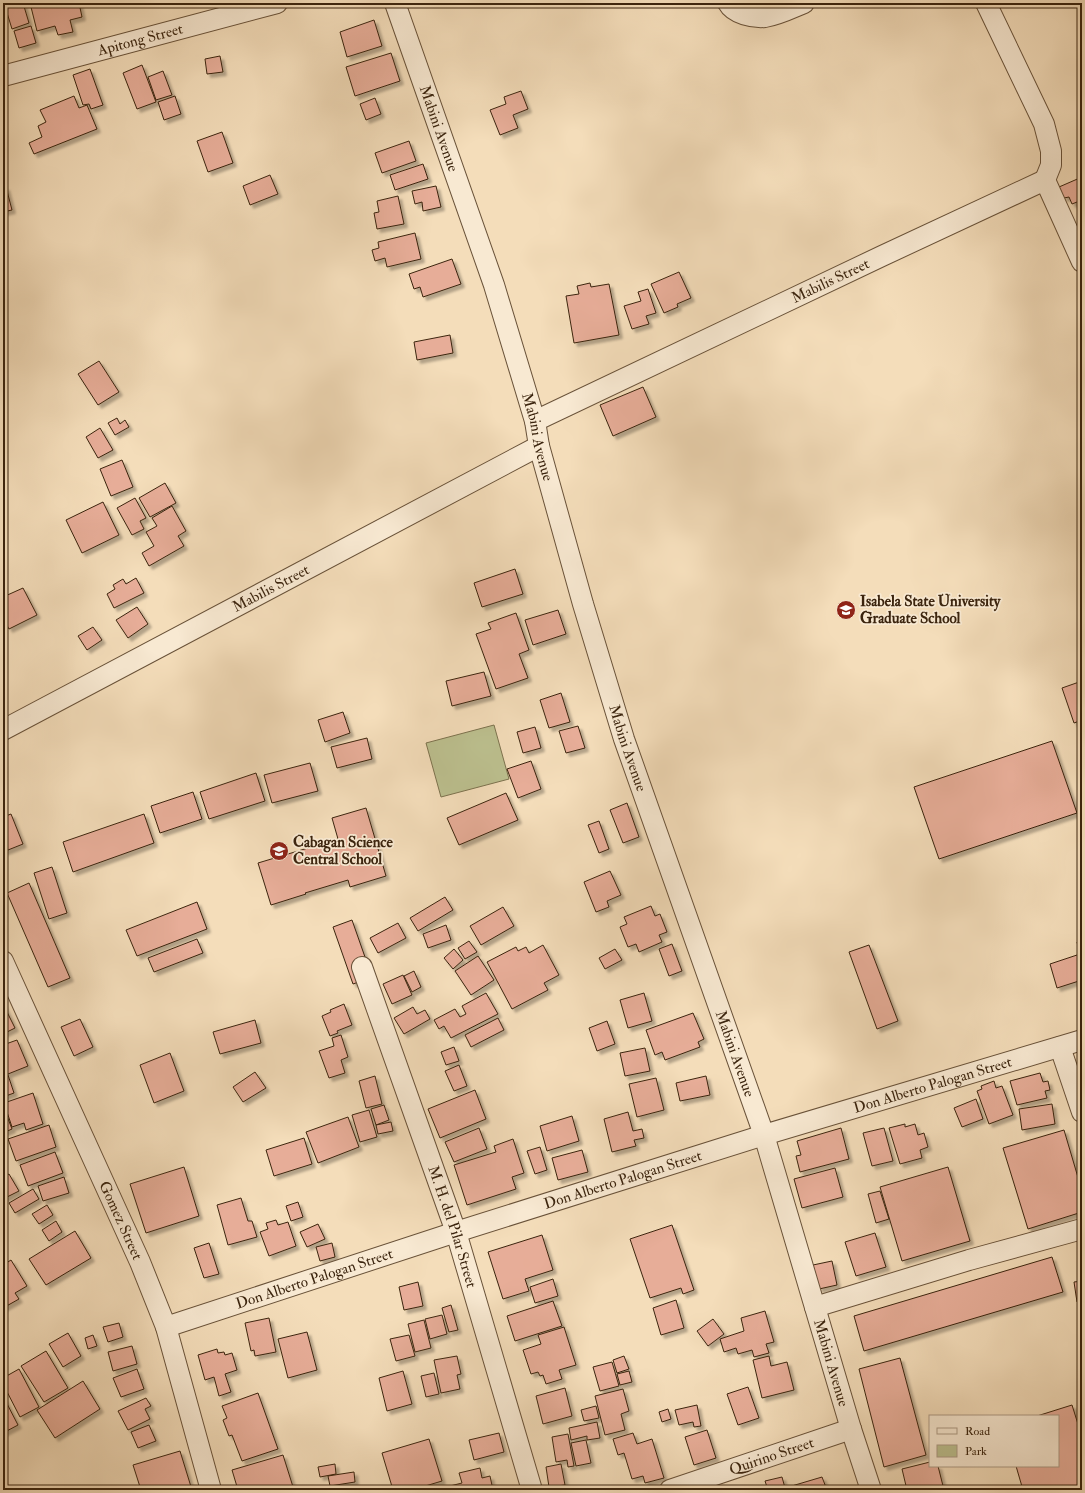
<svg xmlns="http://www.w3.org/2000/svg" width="1085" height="1493" font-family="'IM FELL Double Pica',serif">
	<defs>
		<filter id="shadow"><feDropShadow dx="3.5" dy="3.5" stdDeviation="1" flood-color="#0004"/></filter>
	</defs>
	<rect width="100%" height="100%" fill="#f4ddba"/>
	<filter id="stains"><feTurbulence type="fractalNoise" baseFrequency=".005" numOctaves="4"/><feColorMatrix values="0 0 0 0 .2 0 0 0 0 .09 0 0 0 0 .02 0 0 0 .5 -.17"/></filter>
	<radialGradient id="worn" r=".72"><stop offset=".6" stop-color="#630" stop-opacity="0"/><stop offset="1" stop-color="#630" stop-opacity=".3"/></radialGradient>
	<path fill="#bcc08f" stroke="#7c724e" d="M494,725L509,779L441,797L426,743Z"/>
	<path fill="#e7ad98" stroke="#3b240e" filter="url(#shadow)" d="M4,3H23L29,23L12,29Z
		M30,3H79L82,17L70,20L73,32L58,35L55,26L37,31Z
		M374,20L382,46L347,57L340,32Z
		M31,26L36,43L19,48L14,31Z
		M391,53L400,81L355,96L346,67Z
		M220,56L223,72L207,74L205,59Z
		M142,65L156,102L137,109L123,73Z
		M90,69L103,105L91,109L89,104L83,105L73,75Z
		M163,71L172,95L156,100L148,77Z
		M521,91L528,109L513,115L518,128L500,135L490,110L506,104L504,97Z
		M74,96L79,108L87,105L97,129L34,154L29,143L42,137L38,126L46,122L40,110Z
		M175,96L181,114L164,120L158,102Z
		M375,98L381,114L366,120L360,104Z
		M222,132L233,163L208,172L197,141Z
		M409,141L416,161L382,173L375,153Z
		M423,164L428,179L395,190L390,175Z
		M270,175L278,194L250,205L243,186Z
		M1082,177V200L1072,204L1069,197L1064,198L1059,187Z
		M436,186L441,207L423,211L422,202L415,204L412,191Z
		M6,187L12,210L3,212V188Z
		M398,196L404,224L377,229L374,213L379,212L377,201Z
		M415,233L421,259L387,267L385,258L375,261L372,250L379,248L378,242Z
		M452,259L461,284L423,297L420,287L414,289L409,274Z
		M679,272L691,298L677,304L678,307L664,313L651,284Z
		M590,283L591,287L609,284L619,335L574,343L566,296L579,294L577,286Z
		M648,289L656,313L646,316L649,324L632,329L624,306L641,301L638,292Z
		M450,335L453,353L417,360L414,342Z
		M99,361L119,392L98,405L78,374Z
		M643,387L656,417L613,436L600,405Z
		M117,418L120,424L125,420L129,427L115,435L108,423Z
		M100,428L113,450L98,458L86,437Z
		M122,460L133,487L111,496L100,469Z
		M165,483L176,503L150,517L139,498Z
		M135,498L146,518L140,521L144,529L132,535L117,508Z
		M103,502L119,535L82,553L66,520Z
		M172,506L186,531L178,536L184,546L149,566L142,553L154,546L146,532L157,526L152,518Z
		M515,569L523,594L482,607L474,583Z
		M136,578L144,593L114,608L107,594L115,589L113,585L123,579L126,584Z
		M23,588L37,615L9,629L3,618V597Z
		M137,607L148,624L128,638L116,620Z
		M558,610L566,634L533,645L525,620Z
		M516,613L529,650L519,654L528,678L496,689L476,634L491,629L488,623Z
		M93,627L102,640L87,650L78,636Z
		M484,672L491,696L452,706L446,681Z
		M1082,681V720L1074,723L1062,688Z
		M561,693L570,722L549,728L540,700Z
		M343,712L350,733L325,742L318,720Z
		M578,726L585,748L566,753L559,731Z
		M535,727L541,748L523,753L517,732Z
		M367,738L372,759L337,768L331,747Z
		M1052,741L1077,813L939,859L914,787Z
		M531,761L541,789L518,798L507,769Z
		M310,763L318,791L272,803L264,775Z
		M256,773L265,801L209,819L200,792Z
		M193,792L202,819L160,833L151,806Z
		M506,793L518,820L459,845L447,818Z
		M627,803L639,837L623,843L610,810Z
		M366,808L386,876L350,887L348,880L305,893L306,894L271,905L258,863L338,839L332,818Z
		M11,814L23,844L3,852V817Z
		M144,814L154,843L73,872L63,842Z
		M599,821L609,849L599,853L588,825Z
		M52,867L67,913L49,919L34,873Z
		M610,871L621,895L607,901L609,907L596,912L584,882Z
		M29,883L70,978L48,987L7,893Z
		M445,897L453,910L418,931L410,918Z
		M197,902L207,929L137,956L126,930Z
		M651,906L655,916L660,914L667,932L659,935L662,942L639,952L636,944L628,947L620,927L627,924L624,917Z
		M503,907L514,926L481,945L470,926Z
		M352,920L372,977L353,984L333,927Z
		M398,923L406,938L378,953L370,938Z
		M446,925L451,940L428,948L423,934Z
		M197,939L203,953L154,972L148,958Z
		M469,941L477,952L465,959L458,948Z
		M1082,941V980L1057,988L1050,964L1080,954L1077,942Z
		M672,944L682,971L669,976L659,949Z
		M543,945L559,975L544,983L548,990L512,1009L487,962L516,947L518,951L526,947L529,953Z
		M869,945L898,1021L877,1029L849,952Z
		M454,949L463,960L453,969L444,958Z
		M615,949L622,960L605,969L599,958Z
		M478,956L494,980L471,995L455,971Z
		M414,971L421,987L412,992L404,976Z
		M403,975L412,995L392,1004L383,984Z
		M486,993L498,1014L451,1038L444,1026L439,1029L434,1020L455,1009L460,1017L466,1014L462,1006Z
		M644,993L652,1021L628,1028L620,1000Z
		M3,1004L15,1028L3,1034Z
		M344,1004L352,1025L337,1031L338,1033L330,1036L322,1016L331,1012L330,1010Z
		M413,1007L417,1014L425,1010L430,1019L404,1034L394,1018Z
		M693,1013L704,1039L698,1042L700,1047L665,1060L662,1052L655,1055L646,1030Z
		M498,1018L504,1030L471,1047L465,1035Z
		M80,1019L93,1047L74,1056L61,1027Z
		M255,1020L261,1043L220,1054L213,1032Z
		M607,1021L615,1044L597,1051L589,1028Z
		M341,1035L348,1057L341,1060L345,1073L329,1078L319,1051L334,1046L332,1038Z
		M17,1040L28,1066L3,1076V1045Z
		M454,1047L459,1061L446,1065L441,1052Z
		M645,1048L650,1071L625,1076L620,1053Z
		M170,1053L184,1091L154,1103L140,1065Z
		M459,1065L467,1086L454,1091L445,1071Z
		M255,1072L266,1088L243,1102L233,1087Z
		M1040,1073L1043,1082L1048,1081L1050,1090L1045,1091L1047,1098L1017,1105L1010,1081Z
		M8,1075L14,1093L3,1097V1077Z
		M375,1076L382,1104L366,1108L359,1081Z
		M706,1076L710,1095L680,1101L676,1083Z
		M656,1078L664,1110L637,1117L629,1084Z
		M994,1081L996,1088L1002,1086L1013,1115L989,1124L977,1091L982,1089L981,1086Z
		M475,1090L486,1119L440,1138L428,1109Z
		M33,1093L43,1124L26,1130L24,1123L12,1127L4,1103Z
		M976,1099L983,1119L962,1127L954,1108Z
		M1052,1104L1055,1124L1022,1130L1019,1109Z
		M384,1105L389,1120L376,1125L371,1109Z
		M3,1106L12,1129L3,1133Z
		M369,1110L377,1137L360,1142L352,1115Z
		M628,1112L633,1131L642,1129L644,1138L634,1140L636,1146L612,1152L604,1119Z
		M572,1116L579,1141L547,1151L540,1126Z
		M348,1117L359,1147L318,1163L306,1132Z
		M391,1122L393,1131L378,1134L376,1125Z
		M905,1124V1127L915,1124L918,1135L924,1133L928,1147L920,1150L922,1158L900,1164L889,1128Z
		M49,1125L56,1147L16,1161L8,1139Z
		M479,1128L487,1149L454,1162L445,1142Z
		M841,1128L849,1159L800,1172L796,1156L801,1155L797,1141Z
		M884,1128L893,1161L872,1166L863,1133Z
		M1064,1130L1082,1191V1212L1028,1229L1003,1148Z
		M304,1138L312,1164L274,1176L266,1150Z
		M513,1139L524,1173L512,1177L516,1189L467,1205L454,1165L496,1152L494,1146Z
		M540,1147L547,1170L535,1174L527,1151Z
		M582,1150L588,1172L558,1180L552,1158Z
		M55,1152L63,1173L28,1186L20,1165Z
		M184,1167L199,1216L146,1233L130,1184Z
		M948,1167L970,1241L902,1261L880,1187Z
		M835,1168L843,1197L802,1208L794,1179Z
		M9,1174L19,1191L3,1199V1177Z
		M64,1177L69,1193L43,1201L38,1186Z
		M33,1189L39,1199L15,1213L9,1203Z
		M880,1191L889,1219L876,1223L868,1194Z
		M241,1198L248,1221H252L257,1237L228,1245L217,1205Z
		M298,1202L303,1217L291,1221L286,1206Z
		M47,1205L53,1215L39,1224L32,1214Z
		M276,1220L278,1225L288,1222L296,1246L269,1256L260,1232L268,1229L266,1223Z
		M56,1221L62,1232L49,1241L42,1230Z
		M318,1224L325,1239L307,1247L300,1232Z
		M672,1225L694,1290L683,1294L681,1288L650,1298L630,1239Z
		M75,1231L91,1258L46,1285L29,1259Z
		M875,1233L886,1267L856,1276L845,1242Z
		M542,1235L553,1270L525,1279L529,1291L503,1299L488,1252Z
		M209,1243L219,1274L204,1278L194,1248Z
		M332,1243L335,1257L320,1261L316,1247Z
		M1052,1257L1063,1292L864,1351L854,1316Z
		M11,1260L27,1286L15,1293L19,1299L3,1308V1265Z
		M832,1261L837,1285L819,1289L813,1265Z
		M553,1279L558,1296L535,1303L530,1287Z
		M1082,1281V1302H1077L1074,1282Z
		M418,1282L423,1306L404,1310L399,1287Z
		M676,1300L684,1328L661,1335L653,1308Z
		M553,1301L562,1326L515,1341L507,1316Z
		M451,1305L458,1330L449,1332L442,1308Z
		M765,1311L774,1342L766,1344L769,1353L754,1357L752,1350L738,1354L736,1348L724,1352L720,1339L744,1331L741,1318Z
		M442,1315L447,1334L430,1339L425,1319Z
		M269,1318L276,1352L255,1356L254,1350L251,1351L245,1323Z
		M713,1319L724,1334L708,1346L697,1331Z
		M424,1320L431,1348L415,1352L408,1324Z
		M119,1323L123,1337L108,1342L103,1327Z
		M564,1327L576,1365L559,1370L562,1379L546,1384L543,1375L540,1376L538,1372L531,1374L523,1350L541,1344L538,1335Z
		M307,1332L317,1370L288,1378L278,1339Z
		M68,1333L81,1356L63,1367L49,1344Z
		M93,1335L97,1346L88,1349L85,1338Z
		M409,1335L415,1356L396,1361L390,1339Z
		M132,1346L137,1364L113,1371L108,1352Z
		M217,1349L218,1353L224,1352L225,1355L232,1353L237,1370L225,1374L231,1392L219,1396L214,1377L205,1380L198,1355Z
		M46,1351L68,1388L44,1402L21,1366Z
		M457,1356L461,1374L457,1375L460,1389L441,1393L434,1360Z
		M624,1356L629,1369L617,1373L613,1360Z
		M769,1356L771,1366L787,1362L794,1390L762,1398L753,1360Z
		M900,1358L926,1455L884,1467L859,1369Z
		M612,1362L619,1386L600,1391L593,1367Z
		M19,1369L39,1407L20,1417L3,1384V1378Z
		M137,1369L144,1389L121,1397L113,1378Z
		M403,1371L412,1404L387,1411L379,1378Z
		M629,1371L632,1382L620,1385L617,1374Z
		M434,1373L439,1394L426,1397L421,1376Z
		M83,1381L100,1409L55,1438L37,1410Z
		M748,1387L759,1418L738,1425L727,1394Z
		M565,1388L572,1416L543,1424L536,1396Z
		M623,1389L629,1411L621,1414L625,1430L605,1435L595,1396Z
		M258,1393L278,1449L242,1461L232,1435L229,1436L223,1420L227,1418L222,1406Z
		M3,1398H4L18,1425L3,1433Z
		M146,1398L151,1406L145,1409L150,1419L128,1430L118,1411Z
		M697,1405L701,1426L694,1427L693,1422L679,1425L675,1410Z
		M1072,1405L1082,1437V1490H1023L1016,1466H1058V1416H1037Z
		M596,1406L599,1418L584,1421L581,1410Z
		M668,1409L671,1419L662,1422L659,1412Z
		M597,1422L600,1438L587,1440V1436L571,1440L569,1428Z
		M149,1425L156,1441L138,1448L131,1432Z
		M707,1430L716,1458L694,1465L685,1437Z
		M499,1433L504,1452L474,1460L469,1440Z
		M633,1433L637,1444L652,1439L664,1478L645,1483L643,1476L632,1479L624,1453L618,1455L613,1439Z
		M568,1434L574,1466L568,1467L567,1460L556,1462L552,1437Z
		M429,1439L442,1481L412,1490H393L382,1453Z
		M586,1440L591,1463L576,1466L571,1443Z
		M180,1451L192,1490H141L133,1465Z
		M283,1455L294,1490H238L232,1470Z
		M930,1462V1466H938L944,1490H907L902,1469Z
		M335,1464L336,1474L320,1477L318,1467Z
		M561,1464L565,1485L549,1487L546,1467Z
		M480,1468L482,1478L490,1476L493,1490H451L450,1486L462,1483L459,1473Z
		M354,1472L355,1482L330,1486L328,1476Z
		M782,1477L785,1488L822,1477L827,1490H768L765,1481Z
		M352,1486L353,1490H330Z"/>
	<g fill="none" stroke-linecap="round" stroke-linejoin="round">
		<g stroke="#695239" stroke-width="22">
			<g id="minor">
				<path id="s1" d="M395,3L494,285L535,421L539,446L583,604L624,739L764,1135L851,1429L871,1490"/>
				<path d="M728,3C734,14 753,18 765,17C778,15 792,8 804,3"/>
				<path d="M986,3L1044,124L1051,151V165L1045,180"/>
				<path id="s2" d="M3,76L277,3"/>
				<path id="s3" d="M535,421L882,256L1045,180L1082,262"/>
				<path id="s4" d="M3,730L539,446"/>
				<path id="s5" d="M3,961L140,1262L166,1327L211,1490"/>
				<path id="s6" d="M362,967L456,1232L532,1490"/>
				<path d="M1060,1047L1082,1112"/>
				<path d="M815,1307L969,1260L1082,1229"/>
				<path id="s7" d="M166,1327L456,1232L764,1135L1082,1040"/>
				<path id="s8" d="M670,1490L851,1429"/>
			</g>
		</g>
		<use href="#minor" stroke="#f8e9d2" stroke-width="20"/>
	</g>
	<defs>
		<g id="university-disc" transform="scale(1)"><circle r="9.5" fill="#8f2418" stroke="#f8e9d2"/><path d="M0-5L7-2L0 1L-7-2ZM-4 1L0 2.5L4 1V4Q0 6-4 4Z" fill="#fff"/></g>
		<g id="school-disc" transform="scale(1)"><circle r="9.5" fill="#8f2418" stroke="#f8e9d2"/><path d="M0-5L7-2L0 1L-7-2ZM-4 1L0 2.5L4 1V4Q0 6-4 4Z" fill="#fff"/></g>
	</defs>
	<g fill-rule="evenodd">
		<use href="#university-disc" x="846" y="610"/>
		<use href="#school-disc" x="279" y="851"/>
	</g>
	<g text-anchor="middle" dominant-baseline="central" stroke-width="3.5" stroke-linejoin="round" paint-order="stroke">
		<g font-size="15" fill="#3b240e" stroke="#f8e9d2">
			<text stroke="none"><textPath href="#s2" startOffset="142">Apitong Street</textPath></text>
			<text stroke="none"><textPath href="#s1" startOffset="133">Mabini Avenue</textPath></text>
			<text stroke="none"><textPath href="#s3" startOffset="327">Mabilis Street</textPath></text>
			<text stroke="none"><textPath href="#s1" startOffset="457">Mabini Avenue</textPath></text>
			<text stroke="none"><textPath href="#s4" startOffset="303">Mabilis Street</textPath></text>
			<text stroke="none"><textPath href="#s1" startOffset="781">Mabini Avenue</textPath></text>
			<text stroke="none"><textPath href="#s1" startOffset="1105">Mabini Avenue</textPath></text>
			<text stroke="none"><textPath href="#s7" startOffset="804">Don Alberto Palogan Street</textPath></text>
			<text stroke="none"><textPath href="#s7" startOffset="480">Don Alberto Palogan Street</textPath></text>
			<text stroke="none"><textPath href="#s5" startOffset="285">Gomez Street</textPath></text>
			<text stroke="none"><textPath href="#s6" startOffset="275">M. H. del Pilar Street</textPath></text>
			<text stroke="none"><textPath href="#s7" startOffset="156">Don Alberto Palogan Street</textPath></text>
			<text stroke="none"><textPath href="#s1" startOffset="1429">Mabini Avenue</textPath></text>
			<text stroke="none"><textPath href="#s8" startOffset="107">Quirino Street</textPath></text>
		</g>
		<g font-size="15" font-weight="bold" fill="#3b240e" stroke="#f8e9d2" text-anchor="start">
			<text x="860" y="601">Isabela State University<tspan x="860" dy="17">Graduate School</tspan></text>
			<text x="293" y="842">Cabagan Science<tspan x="293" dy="17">Central School</tspan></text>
		</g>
	</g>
	<rect width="1085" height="1493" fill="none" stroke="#f4ddba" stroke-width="16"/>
	<rect x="4" y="4" width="1077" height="1485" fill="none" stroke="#3b240e" stroke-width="2"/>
	<rect x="8" y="8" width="1069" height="1477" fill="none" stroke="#3b240e"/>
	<rect x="929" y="1415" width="130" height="52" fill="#f8e9d2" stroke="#ac9a84"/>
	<rect x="937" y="1428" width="20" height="6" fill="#f8e9d2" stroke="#ac9a84"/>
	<text x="965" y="1435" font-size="12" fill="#3b240e">Road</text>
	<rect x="937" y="1445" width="20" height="12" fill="#bcc08f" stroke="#ac9a84"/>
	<text x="965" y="1455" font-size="12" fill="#3b240e">Park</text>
	<rect width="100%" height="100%" filter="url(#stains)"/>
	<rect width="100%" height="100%" fill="url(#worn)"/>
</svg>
